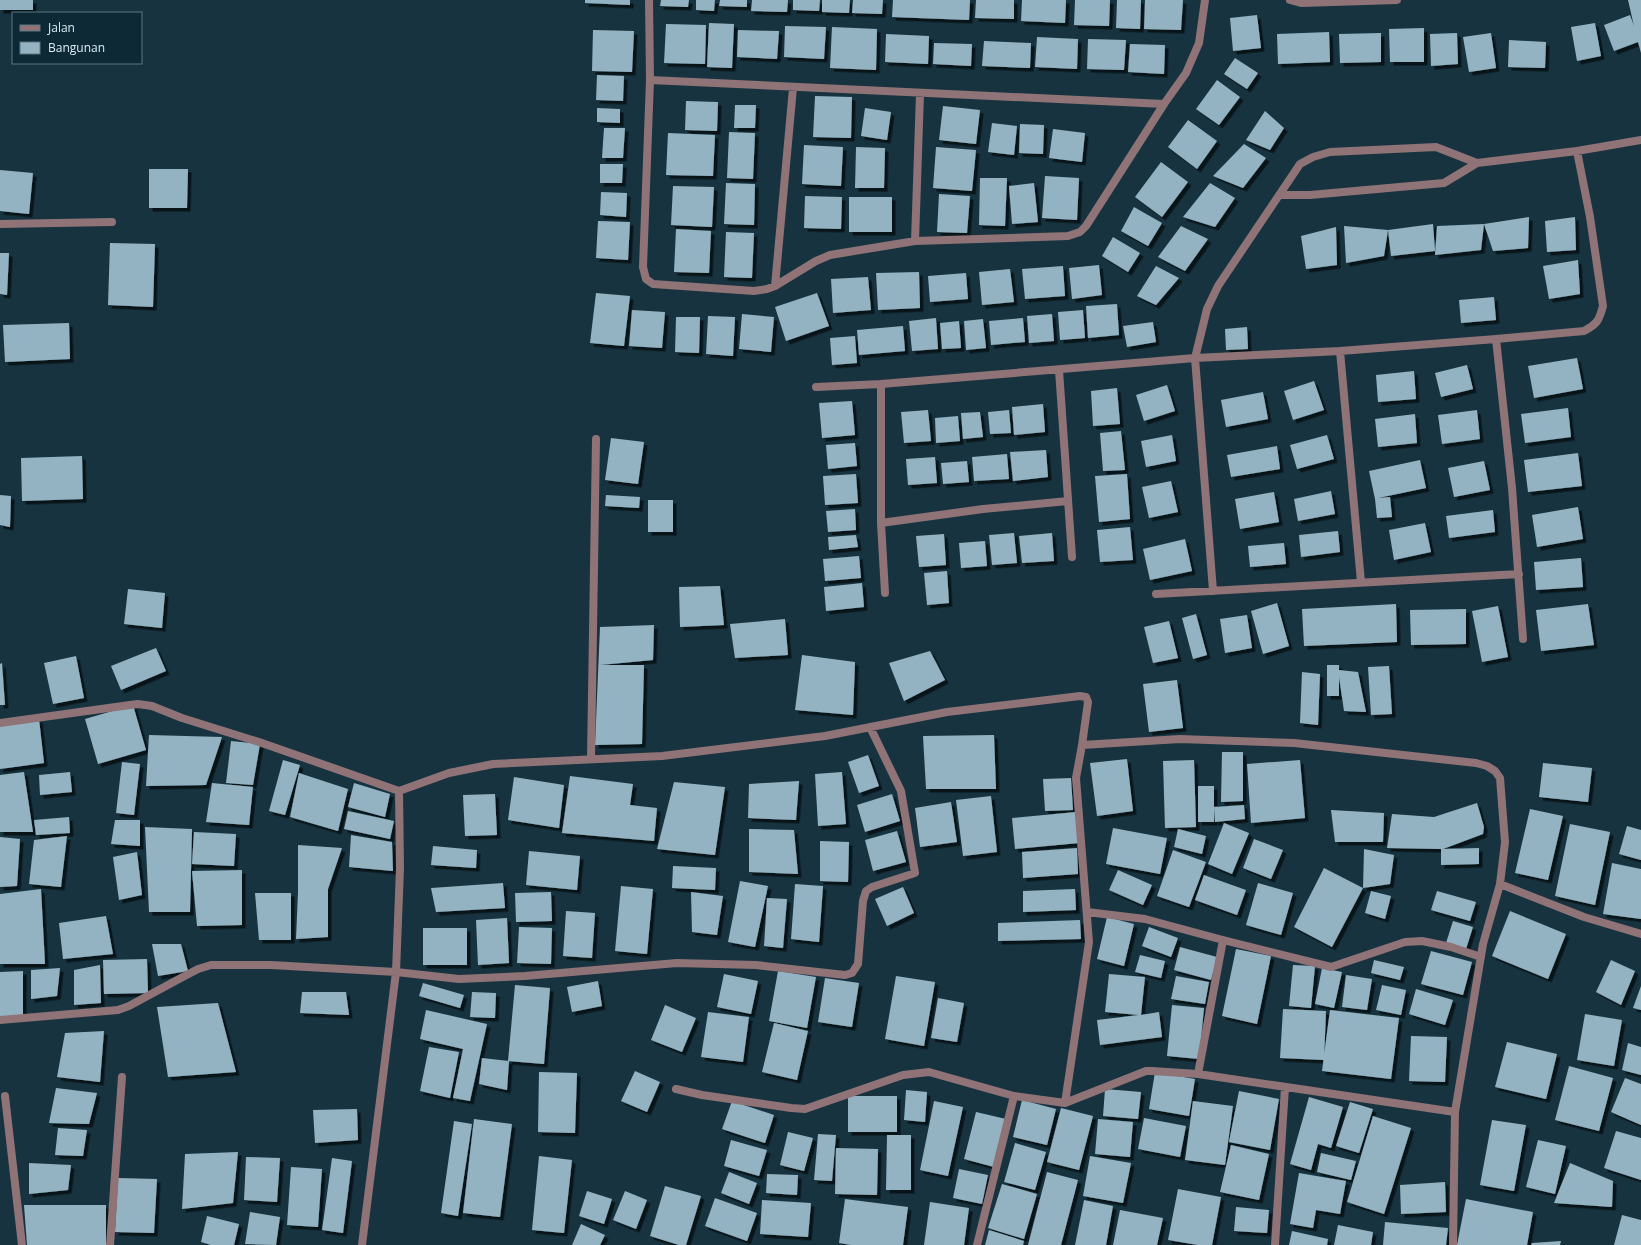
<svg xmlns="http://www.w3.org/2000/svg" width="1641" height="1245" font-family="'Open Sans',sans-serif">
	<defs>
		<filter id="shadow"><feDropShadow dx="3.5" dy="3.5" stdDeviation="0" flood-color="#0009"/></filter>
	</defs>
	<rect width="100%" height="100%" fill="#16333f"/>
	<path fill="#94b3c2" filter="url(#shadow)" d="M0,0H33V10H0Z
		M585,0H630V5L585,3Z
		M661,0H689L688,7L660,6Z
		M696,0H715L714,11L696,10Z
		M720,0H747V7L719,6Z
		M752,0H788L787,12L751,11Z
		M793,0H820L819,11L793,10Z
		M822,0H850L849,13L822,12Z
		M853,0H883L882,14L852,13Z
		M893,0H970L969,20L892,17Z
		M976,0H1014V19L975,18Z
		M1022,0H1066L1065,23L1021,21Z
		M1075,0H1110L1109,26L1074,25Z
		M1117,0H1141L1140,29L1116,28Z
		M1145,0H1183L1181,30L1144,29Z
		M1628,0H1641V53L1638,42L1614,51L1604,25L1630,15L1634,26Z
		M1257,15L1261,48L1233,51L1230,18Z
		M709,23L734,24L732,68L707,67Z
		M1595,23L1601,56L1577,61L1571,27Z
		M666,24L706,25L705,64L664,63Z
		M785,26L826,27L824,59L784,57Z
		M832,27L877,29L876,70L830,68Z
		M1424,28V62H1390L1389,29Z
		M593,30L634,31L632,72L592,71Z
		M738,30L779,31L777,59L737,57Z
		M1329,32L1330,62L1278,64L1277,34Z
		M1381,33V62L1340,63L1339,34Z
		M1457,33L1458,64L1431,66L1430,34Z
		M1491,33L1496,68L1469,72L1463,37Z
		M886,34L929,36L928,64L885,62Z
		M1037,37L1078,39L1077,69L1035,67Z
		M1088,39L1126,40L1124,70L1087,69Z
		M1509,40L1546,42L1545,68L1508,67Z
		M984,41L1031,43L1030,68L982,66Z
		M934,43L972,44L971,66L933,64Z
		M1130,44L1165,45L1164,74L1128,72Z
		M1235,58L1258,73L1247,89L1224,74Z
		M597,75L624,76L623,101L596,100Z
		M1217,80L1240,97L1219,125L1196,109Z
		M815,96L852,97L851,138L813,137Z
		M686,101L718,102L717,131L685,130Z
		M735,105H756L755,128H734Z
		M943,106L980,110L976,144L939,140Z
		M597,108L620,109V123L597,122Z
		M865,108L891,112L887,140L861,136Z
		M1265,111L1284,128L1270,150L1246,140Z
		M1188,120L1217,141L1197,169L1168,147Z
		M992,123L1017,126L1014,155L988,152Z
		M1020,124L1044,125L1043,154L1019,153Z
		M604,128H625L623,158H602Z
		M1053,129L1085,133L1082,162L1049,158Z
		M729,132L755,133L753,179L727,178Z
		M668,133L715,135L713,176L666,175Z
		M1244,144L1266,158L1243,188L1213,176Z
		M804,145L843,147L841,186L802,184Z
		M856,147L885,148L884,188H855Z
		M936,147L976,150L972,191L933,188Z
		M1161,162L1188,182L1162,217L1135,197Z
		M600,164H623L622,183H600Z
		M149,169H188L187,208H149Z
		M0,170L33,173L29,214L0,211Z
		M1045,176L1079,178L1077,220L1042,218Z
		M980,178H1007L1005,226L979,225Z
		M726,183L755,184L754,225L724,224Z
		M1034,183L1038,222L1012,224L1009,186Z
		M1210,183L1235,198L1215,227L1183,217Z
		M673,186L714,187L712,227L671,225Z
		M601,192L627,193L626,217L600,215Z
		M939,194L970,196L967,233L937,232Z
		M805,196L842,197L841,229L804,228Z
		M849,197H892V232H849Z
		M1134,207L1162,223L1148,246L1121,231Z
		M1529,217L1528,248L1493,251L1484,224Z
		M1575,217L1576,250L1547,252L1545,221Z
		M598,221L630,222L628,260L596,258Z
		M1433,224L1435,251L1391,256L1388,230Z
		M1484,224L1481,250L1435,255L1437,226Z
		M1181,226L1208,239L1185,271L1158,257Z
		M1344,226L1388,230L1384,256L1346,263Z
		M1336,227L1337,265L1306,269L1301,236Z
		M676,229L711,231L709,273L674,272Z
		M726,232L754,233L752,278L724,277Z
		M1113,237L1140,253L1128,272L1102,256Z
		M110,243L155,244L153,307L108,305Z
		M0,253H9L7,295L0,294Z
		M1578,260L1580,294L1549,299L1543,266Z
		M1099,265L1102,295L1072,299L1069,268Z
		M1063,266L1065,296L1025,299L1022,269Z
		M1156,266L1179,278L1156,305L1137,296Z
		M1010,269L1014,302L982,305L979,272Z
		M919,272L920,308L878,310L876,273Z
		M966,273L968,299L930,302L928,276Z
		M868,277L871,310L833,313L831,279Z
		M596,293L630,296L624,346L590,343Z
		M817,293L829,326L786,341L775,307Z
		M1494,297L1496,320L1461,323L1459,300Z
		M1117,304L1119,335L1088,338L1086,306Z
		M632,310L665,312L662,348L629,346Z
		M1083,310L1085,338L1060,340L1058,312Z
		M742,314L774,317L771,352L739,349Z
		M1052,314L1054,341L1029,343L1027,316Z
		M708,316L735,317L733,356L706,354Z
		M676,317H700L699,353L675,352Z
		M936,318L938,349L912,351L909,321Z
		M1023,318L1025,342L991,345L989,321Z
		M983,319L986,348L966,350L964,321Z
		M959,321L961,348L942,349L940,323Z
		M1153,322L1156,342L1127,347L1123,326Z
		M69,323L70,359L5,362L3,325Z
		M903,326L905,351L859,355L857,330Z
		M1247,327L1248,349L1226,350L1225,329Z
		M855,336L857,363L832,365L830,338Z
		M1577,358L1583,389L1534,398L1528,366Z
		M1467,365L1473,389L1441,397L1435,373Z
		M1414,371L1416,399L1378,402L1376,375Z
		M1314,381L1324,410L1293,420L1284,391Z
		M1167,385L1175,411L1144,421L1136,395Z
		M1117,388L1120,424L1093,426L1091,391Z
		M1263,392L1268,419L1226,427L1221,400Z
		M852,401L855,435L822,438L819,403Z
		M1043,404L1045,432L1014,435L1012,407Z
		M1568,408L1571,437L1525,443L1521,414Z
		M928,410L931,441L904,443L901,412Z
		M1009,410L1011,433L990,434L988,412Z
		M1477,410L1480,439L1442,444L1438,415Z
		M980,412L983,437L963,439L961,413Z
		M1415,414L1417,443L1378,447L1375,419Z
		M958,416L960,441L936,443L935,418Z
		M1121,431L1125,470L1103,471L1100,433Z
		M1172,435L1176,461L1146,467L1141,441Z
		M1327,435L1334,459L1297,469L1290,445Z
		M611,438L644,442L638,484L605,480Z
		M855,443L857,466L828,469L826,445Z
		M1277,446L1280,469L1231,477L1227,455Z
		M1046,450L1048,477L1013,481L1010,452Z
		M1578,453L1582,486L1528,492L1524,460Z
		M1007,454L1009,479L974,481L972,457Z
		M82,456L83,499L22,501L21,458Z
		M935,457L937,483L908,485L906,459Z
		M1420,460L1426,488L1378,498L1390,497L1392,517L1377,518L1375,499L1369,471Z
		M967,461L969,482L943,484L941,463Z
		M1484,461L1490,490L1454,497L1448,468Z
		M856,474L858,503L825,505L823,476Z
		M1127,474L1130,519L1099,522L1095,476Z
		M1171,481L1178,512L1149,518L1142,487Z
		M1331,491L1335,514L1298,521L1294,499Z
		M1274,492L1279,522L1240,529L1235,499Z
		M0,495L11,496L10,527L0,525Z
		M606,495L640,497L639,508L605,506Z
		M648,500H673V532H648Z
		M1578,507L1583,539L1537,547L1532,515Z
		M855,509L856,530L828,532L826,511Z
		M1493,510L1495,532L1449,538L1446,516Z
		M1425,523L1431,552L1394,560L1389,530Z
		M1130,527L1133,560L1100,562L1097,530Z
		M1338,531L1340,552L1301,557L1299,535Z
		M1014,533L1017,563L992,565L989,535Z
		M1052,533L1054,561L1022,563L1019,536Z
		M944,534L946,565L919,567L916,536Z
		M856,535L858,547L829,550L828,537Z
		M1185,539L1192,571L1150,580L1143,549Z
		M985,541L987,566L961,568L959,543Z
		M1284,543L1286,564L1250,567L1248,546Z
		M859,556L861,578L825,581L823,559Z
		M1581,558L1583,587L1536,590L1534,562Z
		M947,571L949,603L927,605L924,573Z
		M862,583L864,607L826,611L824,587Z
		M720,586L724,625L680,627L679,587Z
		M128,589L165,593L162,628L124,624Z
		M1277,603L1289,646L1263,654L1251,611Z
		M1396,604L1397,642L1304,646L1302,609Z
		M1588,604L1594,645L1541,651L1536,610Z
		M1498,606L1508,657L1482,662L1472,611Z
		M1466,609V644L1411,645L1410,610Z
		M1196,614L1207,655L1193,659L1182,618Z
		M1247,615L1252,648L1225,653L1220,619Z
		M785,619L788,655L735,658L730,624Z
		M1169,621L1178,658L1153,663L1144,627Z
		M654,625L653,660L600,665H644L642,744L595,745L600,627Z
		M156,648L166,671L121,690L111,666Z
		M930,651L945,680L904,701L889,663Z
		M802,655L855,662L853,715L795,710Z
		M76,656L84,698L53,704L44,663Z
		M2,663L5,705H0V664Z
		M1327,665H1339V670L1358,672L1366,712L1344,711L1339,677V696H1327Z
		M1389,666L1392,714L1371,715L1368,667Z
		M1302,672L1320,674L1318,725L1300,723Z
		M1177,680L1183,728L1149,732L1143,684Z
		M133,705L146,750L98,764L85,719Z
		M39,719L44,763L0,769V724Z
		M149,735L222,737L206,785L146,786Z
		M994,735L996,789H926L923,736Z
		M231,741L260,744L253,785L226,783Z
		M1222,752H1243V801L1221,802Z
		M868,755L879,786L859,793L848,762Z
		M1127,759L1133,811L1097,816L1090,763Z
		M283,760L300,765L285,815L269,811Z
		M1194,760L1196,827L1165,828L1163,761Z
		M1300,760L1305,818L1251,823L1247,764Z
		M122,762L140,764L134,815L116,813Z
		M1543,763L1592,768L1588,802L1539,797Z
		M24,772L33,832H0V775Z
		M70,772L72,792L40,795L39,775Z
		M842,772L846,824L818,826L815,774Z
		M299,773L348,789L338,831L290,817Z
		M570,776L633,784L630,805L657,808L654,841L562,833Z
		M514,777L564,785L559,828L508,820Z
		M1071,778L1073,810L1045,811L1043,779Z
		M799,781L796,820L748,818L749,784Z
		M674,782L725,787L715,855L657,849Z
		M212,783L253,787L249,825L206,822Z
		M354,783L390,794L385,817L348,807Z
		M1198,786H1214V822H1198Z
		M495,794L497,835L465,836L463,795Z
		M892,794L900,821L865,832L857,805Z
		M991,796L997,852L963,856L956,800Z
		M951,802L957,842L920,847L915,808Z
		M1477,803L1484,827L1483,834L1443,849L1479,848V864L1441,865V849L1387,848L1392,814L1434,817Z
		M1244,805L1245,819L1215,822L1214,807Z
		M1530,809L1563,816L1548,880L1515,873Z
		M1331,810L1384,813L1383,842H1335Z
		M348,811L394,821L390,839L344,829Z
		M1076,812L1079,843L1015,849L1012,818Z
		M69,817L70,833L36,835L34,820Z
		M115,820H140V846L111,844Z
		M1224,823L1249,833L1232,874L1208,864Z
		M1570,824L1610,832L1595,905L1555,896Z
		M1627,826L1641,830V860L1619,854Z
		M145,827L192,829L190,912H149Z
		M1113,828L1167,838L1160,874L1106,864Z
		M749,829L794,830L798,874L749,872Z
		M1178,829L1206,836L1202,854L1174,847Z
		M897,831L906,862L873,871L865,840Z
		M194,832L236,834L234,866L192,864Z
		M351,835L392,842L393,871L349,867Z
		M67,836L61,887L29,884L34,840Z
		M0,837L20,839L17,886L0,887Z
		M1254,839L1283,850L1271,879L1243,868Z
		M820,841L849,842L848,882L820,881Z
		M298,845L342,848L328,889V937L296,939L298,892Z
		M433,846L477,850L476,868L431,865Z
		M1077,848L1078,874L1023,878L1022,852Z
		M1364,849L1394,855L1390,884L1363,888Z
		M1173,850L1206,862L1189,907L1157,896Z
		M529,851L580,856L577,890L526,885Z
		M137,852L142,895L119,900L113,857Z
		M1612,863L1641,869V919L1603,914Z
		M673,866L716,868L715,890L672,888Z
		M1324,868L1363,888L1332,947L1294,927Z
		M242,870V925L197,926L192,871Z
		M1118,870L1152,885L1143,905L1109,890Z
		M1204,875L1246,890L1237,915L1195,900Z
		M740,881L768,886L755,947L728,942Z
		M503,883L505,908L436,912L431,888Z
		M1258,883L1293,893L1281,935L1246,925Z
		M795,884L823,886L819,942L791,939Z
		M621,886L653,889L647,954L615,951Z
		M903,887L914,913L887,926L875,899Z
		M41,889L45,964H0V894Z
		M1075,889L1076,910L1023,912V891Z
		M1371,891L1391,896L1385,919L1365,913Z
		M1437,891L1476,902L1470,921L1431,910Z
		M551,892L552,921L516,922L515,893Z
		M691,892L723,896L717,935L692,932Z
		M255,893H291V940H259Z
		M767,898L787,899L783,948L764,946Z
		M566,911L595,913L592,958L563,956Z
		M1510,911L1566,934L1548,979L1492,956Z
		M106,916L113,954L63,959L59,923Z
		M1107,917L1134,924L1124,966L1097,959Z
		M507,918L509,963L478,965L476,920Z
		M1080,920L1081,939L998,941V923Z
		M1453,921L1473,927L1466,949L1446,943Z
		M519,927L552,928L551,964L517,963Z
		M1149,927L1178,938L1171,957L1142,946Z
		M423,928H467V965H423Z
		M152,944H181L188,971L158,976Z
		M1180,947L1217,957L1211,980L1174,970Z
		M1236,949L1271,956L1257,1024L1222,1016Z
		M1431,951L1472,962L1463,995L1421,984Z
		M1140,955L1165,961L1161,978L1135,972Z
		M147,959L148,993L104,994L103,960Z
		M1374,960L1404,967L1400,980L1371,973Z
		M1611,960L1635,971L1621,1005L1596,992Z
		M100,965L101,1003L74,1005V970Z
		M1293,965L1315,966L1311,1008L1289,1006Z
		M60,968L57,996L31,999V970Z
		M1322,968L1342,972L1334,1008L1315,1004Z
		M23,971V1015L0,1017V972Z
		M778,971L816,977L807,1028L769,1021Z
		M724,974L758,981L751,1014L717,1007Z
		M1109,974L1145,977L1141,1015L1159,1012L1162,1037L1100,1045L1097,1020L1139,1015L1105,1012Z
		M1346,975L1372,979L1367,1010L1342,1007Z
		M896,976L935,982L924,1046L885,1039Z
		M1176,976L1209,982L1205,1004L1171,999Z
		M825,978L859,983L852,1027L818,1022Z
		M598,981L602,1006L572,1012L567,987Z
		M423,983L464,995L460,1008L419,996Z
		M515,985L550,988L544,1064L508,1061Z
		M1382,985L1406,990L1401,1015L1376,1010Z
		M1641,986V1010L1633,1008Z
		M1416,989L1453,1000L1445,1025L1409,1014Z
		M302,992H346L349,1015L300,1013Z
		M472,992L496,993L495,1018L470,1017Z
		M938,998L964,1003L957,1042L931,1038Z
		M218,1003L236,1072L168,1077L157,1007Z
		M665,1005L696,1018L682,1052L651,1040Z
		M1172,1005L1204,1008L1199,1059L1167,1056Z
		M1283,1009L1326,1011L1324,1060L1280,1058Z
		M426,1010L487,1024L470,1101L453,1098L463,1049L420,1039Z
		M1330,1010L1399,1018L1391,1079L1322,1071Z
		M708,1012L749,1017L743,1062L701,1057Z
		M1585,1014L1622,1020L1614,1066L1577,1060Z
		M774,1023L808,1031L797,1080L762,1072Z
		M104,1031L100,1082L57,1077L65,1033Z
		M1411,1036L1447,1037L1445,1082L1409,1081Z
		M1507,1042L1557,1054L1546,1099L1495,1087Z
		M1628,1043L1641,1047V1075L1622,1070Z
		M429,1047L459,1052L450,1098L420,1091Z
		M482,1058L509,1061L507,1090L479,1084Z
		M1569,1066L1613,1078L1599,1131L1555,1120Z
		M635,1071L660,1082L647,1112L621,1101Z
		M539,1072L577,1073L575,1133L538,1132Z
		M1155,1072L1195,1079L1189,1116L1149,1109Z
		M1625,1078L1641,1084V1125L1611,1112Z
		M56,1088L97,1093L89,1124L49,1123Z
		M1105,1089L1141,1092L1138,1119L1103,1116Z
		M906,1090L927,1092L925,1122L904,1120Z
		M1239,1091L1279,1099L1270,1150L1229,1142Z
		M848,1096H897V1132H848Z
		M1309,1097L1343,1107L1331,1148L1318,1144L1311,1170L1290,1164Z
		M1022,1100L1056,1109L1047,1145L1013,1137Z
		M732,1101L774,1115L765,1143L722,1129Z
		M934,1101L963,1107L948,1176L920,1170Z
		M1193,1101L1233,1106L1225,1165L1185,1160Z
		M1350,1102L1373,1109L1359,1153L1336,1146Z
		M1061,1108L1093,1116L1079,1170L1047,1162Z
		M357,1109L358,1140L315,1143L313,1110Z
		M976,1112L1006,1119L994,1167L964,1159Z
		M1373,1116L1411,1128L1384,1214L1347,1202Z
		M1144,1118L1186,1126L1180,1157L1138,1149Z
		M474,1119L512,1124L500,1217L463,1213Z
		M1098,1119L1133,1122L1130,1157L1095,1154Z
		M1492,1120L1526,1125L1514,1191L1480,1185Z
		M454,1121L472,1124L458,1216L441,1213Z
		M58,1128L87,1130L83,1156L55,1155Z
		M1616,1131L1641,1138V1180L1604,1168Z
		M788,1132L813,1138L804,1171L780,1165Z
		M818,1134L836,1135L832,1181L814,1180Z
		M887,1135H911V1190H886Z
		M731,1140L767,1150L759,1176L724,1166Z
		M1538,1140L1566,1146L1555,1194L1526,1187Z
		M1015,1143L1046,1152L1035,1190L1004,1182Z
		M1231,1145L1269,1154L1259,1200L1220,1192Z
		M836,1148L878,1149L877,1195L835,1194Z
		M238,1152L233,1203L182,1209L185,1154Z
		M1321,1153L1356,1161L1351,1180L1317,1172Z
		M539,1156L572,1160L564,1233L532,1230Z
		M1090,1156L1131,1163L1123,1203L1083,1196Z
		M246,1157L280,1158L277,1202L244,1200Z
		M332,1158L352,1161L343,1233L322,1230Z
		M29,1163L71,1165L68,1190L29,1194Z
		M1570,1163L1613,1181L1612,1207L1554,1203Z
		M291,1167L322,1169L318,1227L287,1225Z
		M959,1169L988,1175L982,1204L953,1198Z
		M729,1172L757,1183L749,1204L721,1193Z
		M1047,1172L1078,1180L1061,1245H1028Z
		M1299,1173L1346,1181L1340,1214L1316,1210L1313,1228L1290,1224Z
		M767,1174L798,1175L797,1195L766,1193Z
		M118,1178L157,1179L154,1233L115,1232Z
		M1445,1182L1446,1212L1401,1214L1400,1185Z
		M1002,1184L1037,1194L1024,1239L988,1228Z
		M665,1186L701,1196L686,1245H679L650,1236Z
		M1178,1189L1221,1197L1212,1245H1198L1168,1240Z
		M587,1191L612,1199L604,1224L579,1216Z
		M625,1191L647,1200L636,1229L613,1220Z
		M715,1198L757,1213L747,1241L705,1226Z
		M845,1199L908,1207L903,1245H851L839,1243Z
		M1466,1199L1533,1212L1527,1245H1457Z
		M762,1200L811,1203L808,1237L760,1234Z
		M1084,1200L1113,1206L1106,1245H1075Z
		M930,1202L969,1208L964,1245H924Z
		M24,1205H106V1245H27Z
		M1236,1207L1269,1210L1267,1233L1234,1231Z
		M1120,1210L1163,1218L1157,1245H1113Z
		M250,1212L280,1217L276,1245L245,1244Z
		M1622,1215L1641,1220V1245H1614Z
		M207,1216L239,1224L234,1245H211L201,1242Z
		M1385,1222L1448,1228L1446,1245H1383Z
		M581,1224L605,1235L600,1245H572Z
		M1338,1225L1373,1232L1371,1245H1334Z
		M989,1230L1024,1241L1023,1245H985Z
		M1292,1231L1328,1239L1327,1245H1289Z
		M1561,1241L1560,1245H1531L1532,1243Z"/>
	<g fill="none" stroke-linecap="round" stroke-linejoin="round">
		<path stroke="#8f7377" stroke-width="8" d="M649,0L650,80L1164,104
			M1290,0L1301,3L1397,0
			M650,80L643,267L646,279L653,284L754,291L767,289L775,286L816,261L830,255L915,241L1068,236L1080,232L1086,226L1164,104L1186,73L1199,43L1205,0
			M1280,195H1310L1444,183L1477,163L1577,151L1641,140
			M0,224L112,222
			M915,241L920,94
			M775,286L793,88
			M1496,339L1584,331C1597,324 1599,321 1603,306L1590,217L1577,151
			M1340,351L1361,582
			M1059,370L1072,557
			M816,387L881,384
			M881,523L983,509L1068,501
			M1213,591L1195,358L1340,351L1496,339L1512,488L1523,639
			M885,593L881,523V384L1195,358L1207,309L1218,286L1300,164L1313,157L1330,152L1436,147L1477,163
			M1156,594L1519,574
			M0,723L130,705L138,704L152,706L182,718L259,742L399,791L449,773L493,764L662,756L825,736L947,712L1080,696L1086,697L1088,702L1082,745L1076,778L1089,942L1065,1103
			M591,759L596,439
			M1500,884L1584,917L1641,934
			M1087,912L1145,919L1223,940L1331,967L1405,942L1422,941L1451,947L1481,957
			M0,1020L118,1010L129,1006L179,979L198,969L211,965H271L396,972L459,979L525,976L677,963L756,965L845,975L852,973L858,964L863,901L866,891L872,887L915,873L901,791L870,727
			M1198,1074L1223,940
			M676,1089L702,1095L791,1108L805,1109L903,1075L929,1072L1014,1096L1065,1103L1146,1071H1152L1198,1074L1455,1112L1483,944L1500,884L1505,842L1500,778L1495,771L1487,766L1476,763L1294,743L1180,739L1082,745
			M5,1096L22,1245
			M110,1245L122,1077
			M362,1245L396,972L400,868L399,791
			M977,1245L1014,1096
			M1275,1245L1285,1087
			M1453,1245L1455,1112"/>
	</g>
	<rect x="12" y="12" width="130" height="52" fill="#0c2935" stroke="#5f7781"/>
	<rect x="20" y="25" width="20" height="6" fill="#8f7377" stroke="#5f7781"/>
	<text x="48" y="32" font-size="12" fill="#dcecf4">Jalan</text>
	<rect x="20" y="42" width="20" height="12" fill="#94b3c2" stroke="#5f7781"/>
	<text x="48" y="52" font-size="12" fill="#dcecf4">Bangunan</text>
</svg>
